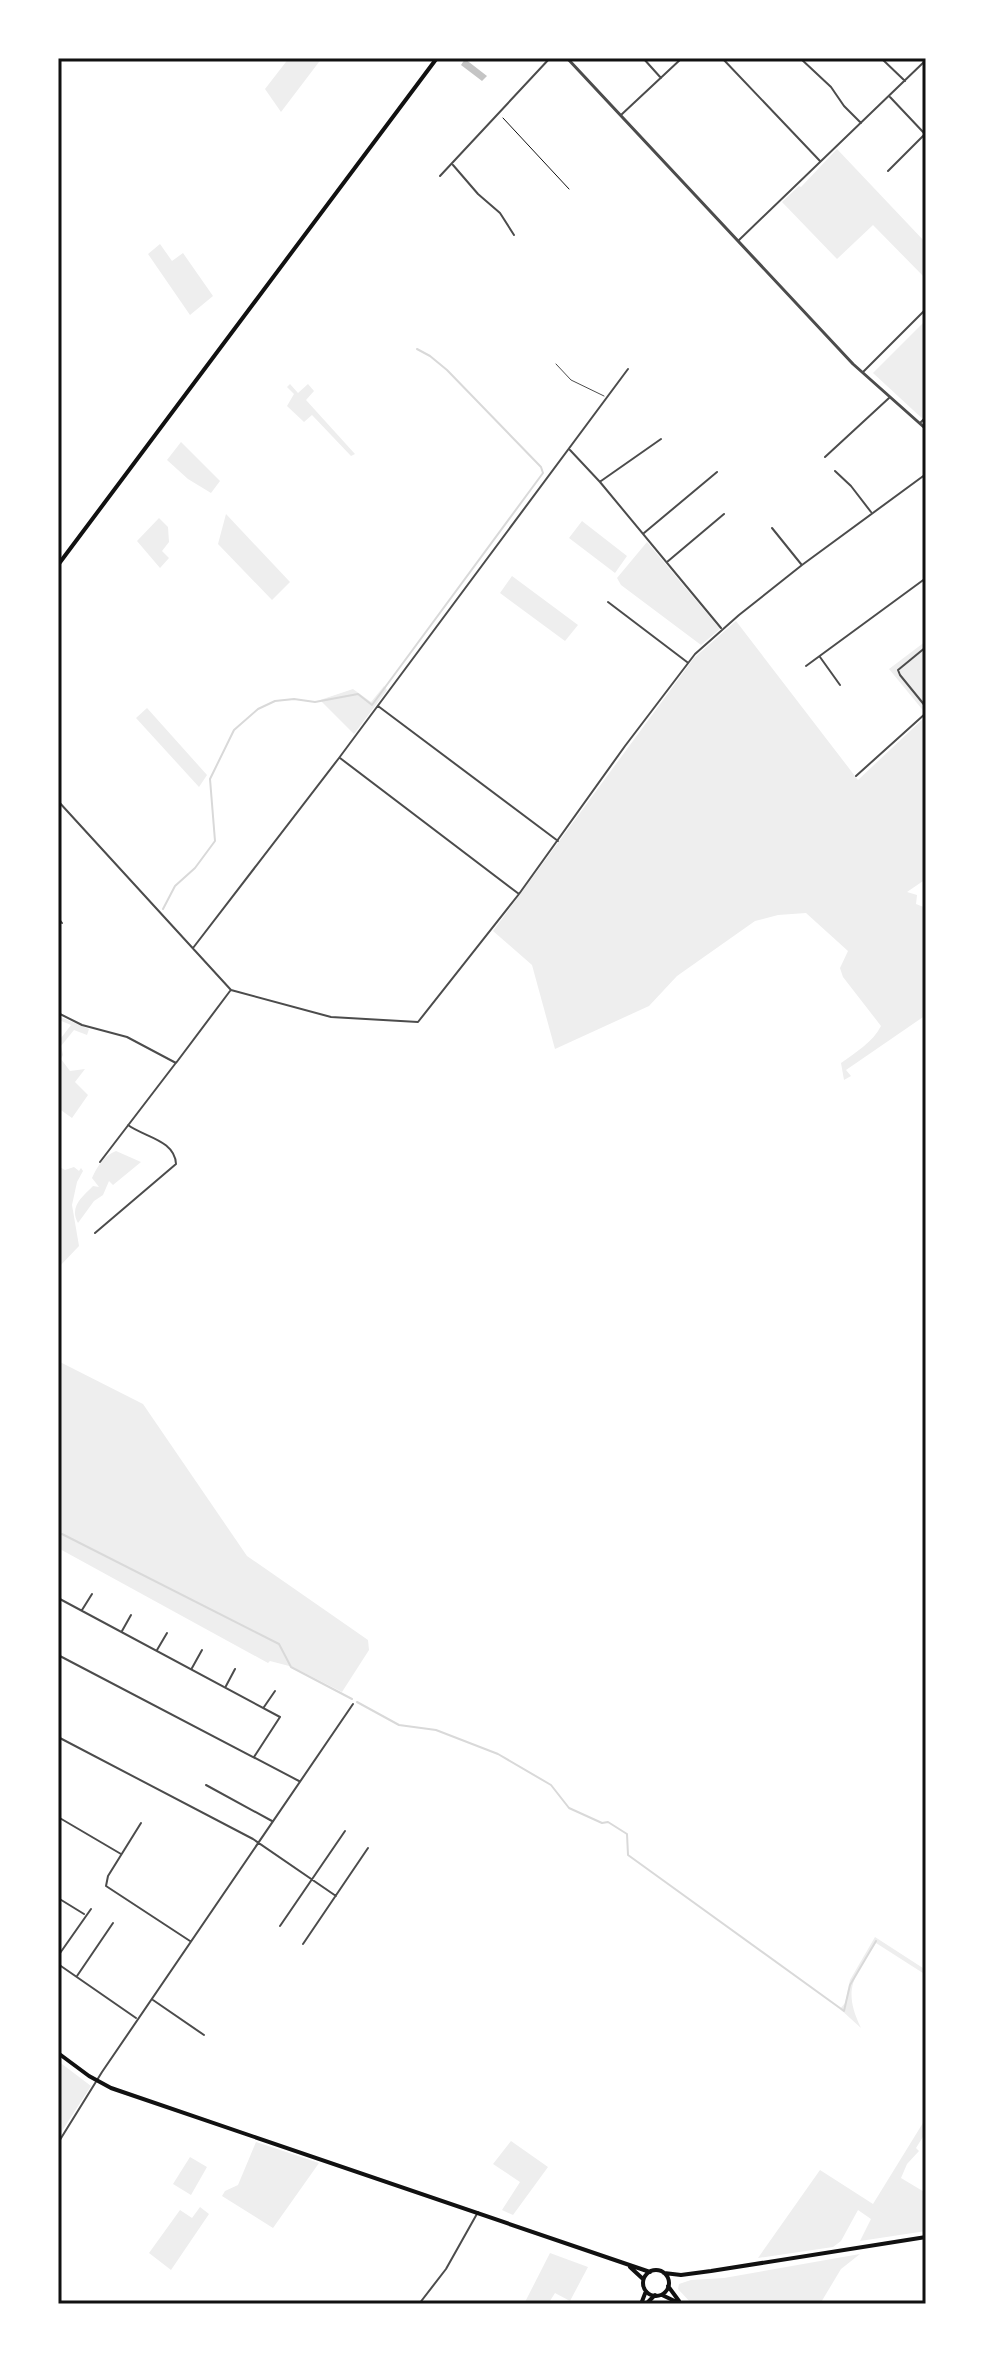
<svg xmlns="http://www.w3.org/2000/svg" width="984" height="2362" font-family="Merriweather,serif">
	<rect width="100%" height="100%" fill="#fff"/>
	<path fill="#eee" d="M289,58H322L281,112L265,89Z
		M837,149L926,243V279L873,225L837,259L782,202L799,186L801,187Z
		M160,244L172,261L183,253L213,296L190,315L148,254Z
		M926,320V422L873,373Z
		M290,384L298,393L308,384L314,391L306,400L355,454L351,456L312,415L304,422L287,406L294,394L287,387Z
		M181,442L220,481L211,493L188,479L167,460Z
		M226,514L290,582L272,600L218,544Z
		M159,518L168,527L169,542L162,551L169,558L160,568L137,541Z
		M582,521L627,556L615,573L569,538Z
		M647,542L720,629L701,645L621,585L617,578Z
		M512,576L578,625L565,641L500,593Z
		M736,621L858,780L926,716V879L907,892L917,895L916,904L926,908V1015L846,1070L851,1076L844,1080L841,1063C855,1053 873,1042 881,1026L843,977L840,968L848,951L806,913L778,915L755,921L677,976L649,1006L555,1049L532,965L493,931L694,658Z
		M926,641V714L889,669Z
		M384,686L387,690L354,734L320,700L353,689L371,702Z
		M147,708L207,775L199,787L136,718Z
		M58,1016L89,1029L87,1035L74,1030L61,1046L63,1055L61,1059L70,1071L85,1069L75,1082L88,1095L72,1118L58,1108V1042L71,1025L59,1020Z
		M116,1151L141,1162L113,1185L109,1181L103,1195L94,1201L78,1223C69,1207 82,1197 93,1186L99,1187L92,1178C98,1165 104,1156 116,1151Z
		M58,1166L65,1170L74,1167L79,1171L81,1168L83,1171L77,1182L72,1205L79,1246L58,1268Z
		M58,1361L143,1404L247,1556L368,1640L369,1650L342,1692L293,1667L270,1661L268,1663L58,1548Z
		M875,1937L926,1970V1975L876,1943C854,1977 842,1989 861,2028L840,2009L845,2003L850,1980Z
		M58,2061L91,2086L58,2137Z
		M926,2118V2132L916,2148L919,2151L907,2164L901,2178L926,2193V2231L860,2241L871,2219L858,2210L841,2241L833,2247L758,2258L820,2170L873,2204Z
		M511,2141L548,2167L513,2215L502,2210L520,2182L493,2164Z
		M256,2142L319,2163L273,2228L222,2196L225,2191L238,2185Z
		M190,2157L207,2167L191,2195L173,2184Z
		M200,2207L209,2214L171,2270L149,2253L180,2210L192,2218Z
		M550,2253L588,2267L570,2301L555,2293L548,2304H524Z
		M860,2254L841,2269L820,2304H692L678,2289L679,2284L691,2280L724,2278Z"/>
	<g fill="none" stroke-linecap="round" stroke-linejoin="round">
		<path stroke="#d9d9d9" stroke-width="2" d="M163,909L175,886L195,868L215,841L210,779L234,730L258,709L275,701L294,699L315,702L358,694L372,705L543,473L541,467L447,370L430,356L417,349
			M58,1532L59,1533
			M62,1534L279,1644L291,1667L352,1699
			M357,1702L399,1725L436,1730L498,1754L551,1785L569,1808L602,1823L608,1822L627,1834L628,1855L844,2011L850,1985L876,1941"/>
	</g>
	<path fill="#c4c4c4" d="M465,59L487,76L482,81L461,65Z"/>
	<g fill="none" stroke-linecap="round" stroke-linejoin="round">
		<path stroke="#111" stroke-width="1" d="M503,118L569,189"/>
		<path stroke="#4c4c4c" stroke-width="1" d="M556,364L571,380L604,396"/>
		<path stroke="#4c4c4c" stroke-width="2" d="M643,58L661,78
			M722,58L820,161
			M800,58L831,87L844,106L861,123
			M881,58L905,81
			M890,97L924,133
			M621,115L682,58
			M453,165L478,194L500,213L514,235
			M888,171L926,133
			M440,176L550,58
			M924,225L926,223
			M738,241L926,60
			M863,372L926,309
			M920,423L926,417
			M570,450L600,482L721,628
			M825,457L889,398
			M835,471L851,486L871,512
			M601,481L661,439
			M772,528L801,564
			M644,533L717,472
			M667,562L724,514
			M608,602L687,662
			M926,647L898,670L900,675L926,707
			M820,657L840,685
			M806,666L926,578
			M378,706L558,841
			M340,758L519,894
			M856,776L926,713
			M58,801L231,990L331,1017L418,1022L519,894L625,746L695,654L739,615L802,565L926,474
			M58,918L62,923
			M193,948L339,758L628,369
			M58,1013L82,1025L127,1037L176,1063L230,991
			M100,1162L175,1064
			M95,1233L176,1164C175,1140 144,1137 128,1125
			M58,1598L280,1717L254,1757
			M82,1610L92,1594
			M122,1631L131,1615
			M157,1650L167,1633
			M58,1655L299,1781
			M192,1668L202,1650
			M226,1686L235,1669
			M264,1707L275,1691
			M58,1737L253,1839L336,1896
			M206,1785L272,1821
			M58,1817L121,1854
			M141,1823L108,1876L106,1886L190,1941
			M58,1898L84,1914
			M280,1926L345,1831
			M303,1944L368,1848
			M58,1956L91,1909
			M58,1964L136,2018
			M77,1976L113,1923
			M153,2000L204,2035
			M58,2143L102,2072L353,1704
			M419,2304L446,2269L478,2212"/>
		<path stroke="#4c4c4c" stroke-width="3" d="M567,58L853,364L926,429"/>
		<path stroke="#111" stroke-width="4" d="M58,565L437,58
			M58,2053L89,2076L111,2088L650,2272
			M630,2267L643,2279
			M643 2283a13 13 0 1 1 26 0a13 13 0 1 1-26 0Z
			M664,2273L681,2275L711,2271L926,2237
			M668,2286L679,2301
			M662,2295L681,2304
			M641,2304L646,2291
			M646,2304L655,2295"/>
	</g>
	<rect width="984" height="2362" fill="none" stroke="#ffffff" stroke-width="120"/>
	<rect x="60" y="60" width="864" height="2242" fill="none" stroke="#111" stroke-width="3"/>
</svg>
